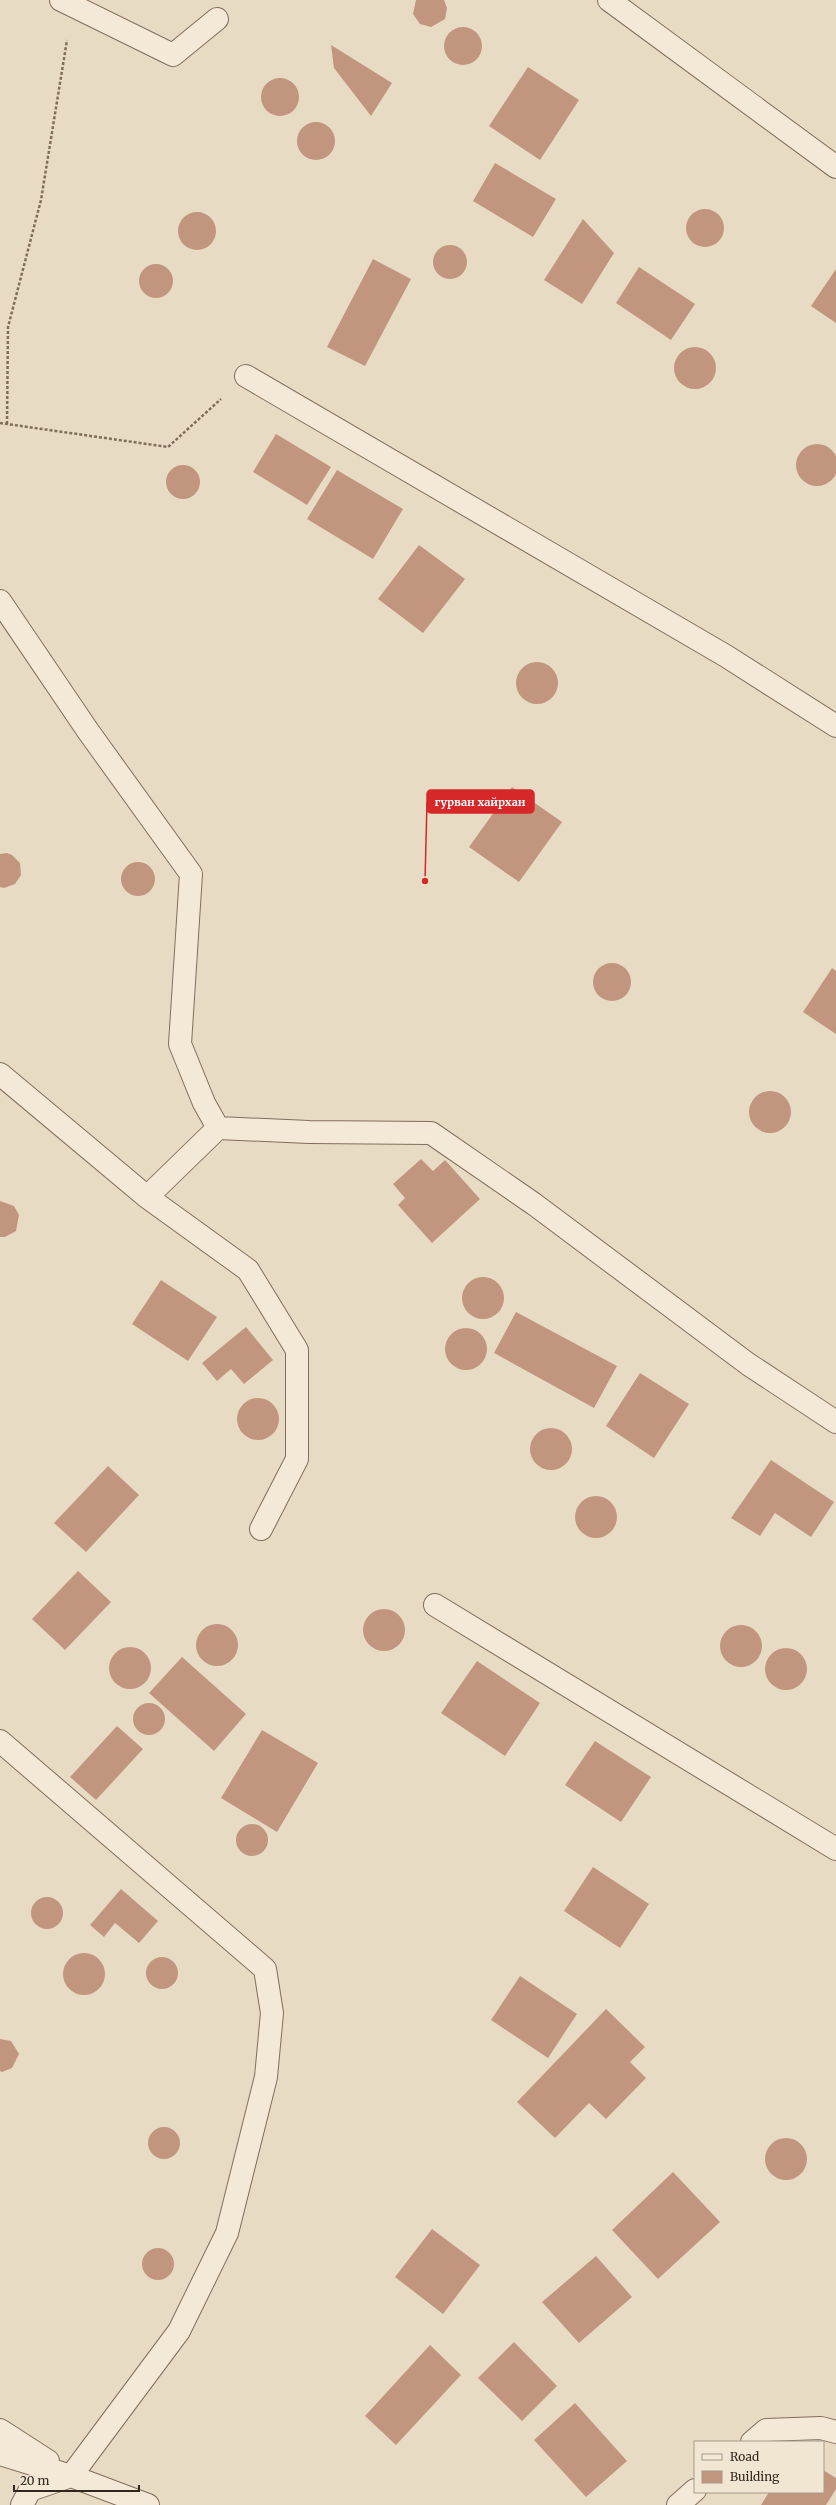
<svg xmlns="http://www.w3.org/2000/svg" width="836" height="2505" font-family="Merriweather,serif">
	<rect width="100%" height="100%" fill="#e8dbc4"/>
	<path fill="#c2967e" d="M416,0H444L447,8L445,19L431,27L420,24L413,14Z
		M444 46a19 19 0 1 1 38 0a19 19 0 1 1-38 0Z
		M331,45L392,83L371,116L334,68Z
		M528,67L579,100L540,160L489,126Z
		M261 97a19 19 0 1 1 38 0a19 19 0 1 1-38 0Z
		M297 141a19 19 0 1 1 38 0a19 19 0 1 1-38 0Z
		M495,163L556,199L533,237L473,201Z
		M686 228a19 19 0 1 1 38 0a19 19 0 1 1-38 0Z
		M178 231a19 19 0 1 1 38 0a19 19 0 1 1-38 0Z
		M583,219L614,253L582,304L544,280Z
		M433 262a17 17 0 1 1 34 0a17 17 0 1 1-34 0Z
		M373,259L411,279L365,366L327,347Z
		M139 281a17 17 0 1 1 34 0a17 17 0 1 1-34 0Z
		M639,267L695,304L671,340L616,303Z
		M836,269V323L811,306Z
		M674 368a21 21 0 1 1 42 0a21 21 0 1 1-42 0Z
		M276,434L331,467L307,505L253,472Z
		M796 465a21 21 0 1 1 42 0a21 21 0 1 1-42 0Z
		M166 482a17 17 0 1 1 34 0a17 17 0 1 1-34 0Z
		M337,470L403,509L373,559L307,519Z
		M419,545L465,579L423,633L378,599Z
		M516 683a21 21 0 1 1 42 0a21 21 0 1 1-42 0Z
		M512,787L562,822L519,882L469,847Z
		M7,853L12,855L20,863L21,875L15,884L4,888L0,887V854Z
		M121 879a17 17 0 1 1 34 0a17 17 0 1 1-34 0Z
		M593 982a19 19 0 1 1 38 0a19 19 0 1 1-38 0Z
		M832,968L836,971V1034L803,1012Z
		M749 1112a21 21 0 1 1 42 0a21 21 0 1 1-42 0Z
		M421,1159L433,1171L445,1160L480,1199L432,1243L398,1205L405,1198L393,1184Z
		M0,1201L14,1206L19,1215L16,1231L5,1237H0Z
		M462 1298a21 21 0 1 1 42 0a21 21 0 1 1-42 0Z
		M161,1280L217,1317L188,1361L132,1324Z
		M516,1312L617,1366L594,1408L494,1353Z
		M246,1327L273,1360L244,1384L231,1369L217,1381L202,1363Z
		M445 1349a21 21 0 1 1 42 0a21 21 0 1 1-42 0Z
		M640,1373L689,1404L654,1458L606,1426Z
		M237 1419a21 21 0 1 1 42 0a21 21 0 1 1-42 0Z
		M530 1449a21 21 0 1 1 42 0a21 21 0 1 1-42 0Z
		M771,1460L834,1502L811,1537L775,1513L760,1536L731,1518Z
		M108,1466L139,1495L86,1552L54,1523Z
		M575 1517a21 21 0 1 1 42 0a21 21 0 1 1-42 0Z
		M78,1571L111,1602L65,1650L32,1619Z
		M363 1630a21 21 0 1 1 42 0a21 21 0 1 1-42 0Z
		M196 1645a21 21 0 1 1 42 0a21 21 0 1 1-42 0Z
		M720 1646a21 21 0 1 1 42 0a21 21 0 1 1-42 0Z
		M109 1668a21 21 0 1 1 42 0a21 21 0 1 1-42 0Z
		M765 1669a21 21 0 1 1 42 0a21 21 0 1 1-42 0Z
		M182,1657L246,1714L214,1751L149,1693Z
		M477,1661L540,1703L505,1756L441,1713Z
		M133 1719a16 16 0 1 1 32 0a16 16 0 1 1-32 0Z
		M117,1726L143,1749L96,1800L70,1777Z
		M262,1730L318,1763L277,1832L221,1798Z
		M595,1741L651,1777L621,1822L565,1785Z
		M236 1840a16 16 0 1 1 32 0a16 16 0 1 1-32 0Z
		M593,1867L649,1904L620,1948L564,1911Z
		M121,1889L158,1921L139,1943L115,1923L104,1937L90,1925Z
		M31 1913a16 16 0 1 1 32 0a16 16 0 1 1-32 0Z
		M63 1974a21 21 0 1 1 42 0a21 21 0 1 1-42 0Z
		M146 1973a16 16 0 1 1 32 0a16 16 0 1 1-32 0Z
		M520,1976L577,2014L548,2058L491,2020Z
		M606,2009L645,2047L630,2062L646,2078L606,2119L589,2103L555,2138L517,2102Z
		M0,2039L11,2041L19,2054L12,2068L2,2072L0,2071Z
		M148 2143a16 16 0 1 1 32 0a16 16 0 1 1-32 0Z
		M765 2159a21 21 0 1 1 42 0a21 21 0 1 1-42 0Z
		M673,2172L720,2222L658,2279L612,2230Z
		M432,2229L480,2265L443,2314L395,2277Z
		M142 2264a16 16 0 1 1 32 0a16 16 0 1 1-32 0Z
		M596,2256L632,2297L579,2343L542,2302Z
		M514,2342L557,2386L522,2421L478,2378Z
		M430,2345L461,2375L396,2445L365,2416Z
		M575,2403L627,2461L586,2497L534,2440Z
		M823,2470L836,2478V2489L826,2505H761L769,2492H823Z"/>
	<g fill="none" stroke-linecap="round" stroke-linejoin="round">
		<g stroke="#816d5c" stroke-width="24">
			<path id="street" d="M61,0L173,55L217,19
				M609,0L836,167
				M246,376L726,656L836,726
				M0,601L88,731L191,874L180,1044L204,1103L218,1128L309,1132L431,1133L534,1204L748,1364L836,1422
				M0,1074L147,1197
				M218,1128L147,1197L248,1270L297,1350V1459L261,1529
				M435,1605L836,1849
				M0,1741L265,1969L272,2013L266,2077L227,2233L179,2331L71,2476L30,2490L22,2505
				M0,2430L48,2461
				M752,2442L766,2430L821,2428L836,2432
				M0,2454L71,2476L148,2505
				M678,2505L695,2490"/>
		</g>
		<path stroke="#816d5c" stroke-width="2.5" stroke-dasharray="3 2" stroke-linecap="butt" d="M0,423L168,447L221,399
			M7,424L8,327L41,200L67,40"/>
		<use href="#street" stroke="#f4e9d6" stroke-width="22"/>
	</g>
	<path fill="none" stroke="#d62828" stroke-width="1.5" d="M425 881L427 802"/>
	<circle fill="#d62828" stroke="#f1e6d2" stroke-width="1.5" cx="425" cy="881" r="4"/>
	<rect fill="#d62828" stroke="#d62828" stroke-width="1.5" x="427" y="790" width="107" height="23" rx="4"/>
	<g font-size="11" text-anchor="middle" font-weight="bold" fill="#fff">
		<text x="480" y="806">гурван хайрхан</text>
	</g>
	<rect x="694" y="2441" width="130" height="52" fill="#f1e6d2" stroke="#a59a8a"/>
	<rect x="702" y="2454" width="20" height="6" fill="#f4e9d6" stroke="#a59a8a"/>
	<text x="730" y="2461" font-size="12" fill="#32271f">Road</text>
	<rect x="702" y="2471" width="20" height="12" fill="#c2967e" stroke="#a59a8a"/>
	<text x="730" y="2481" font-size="12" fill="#32271f">Building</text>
	<path d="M14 2485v6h125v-6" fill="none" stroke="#32271f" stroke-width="2"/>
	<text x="20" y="2485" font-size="12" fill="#32271f" stroke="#f1e6d2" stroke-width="3" paint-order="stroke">20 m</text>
</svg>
